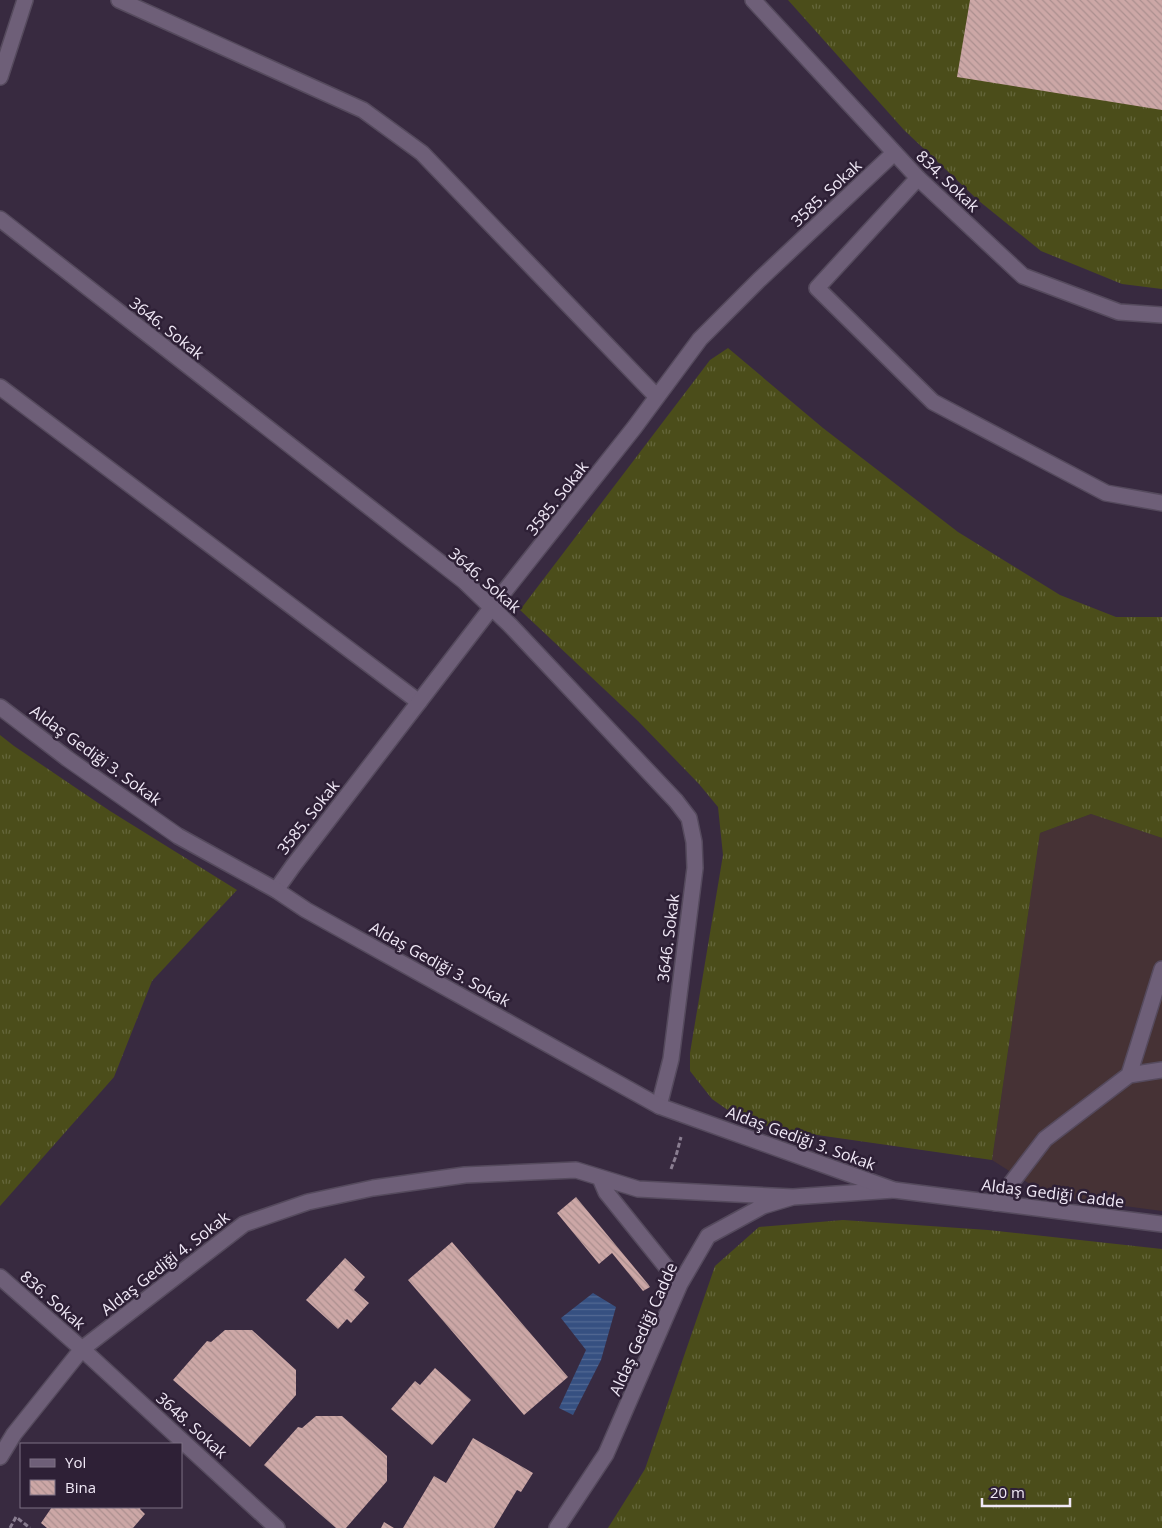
<svg xmlns="http://www.w3.org/2000/svg" width="1162" height="1528" font-family="'Open Sans',sans-serif">
	<defs>
		<pattern id="grass-tufts" width="24" height="20" patternUnits="userSpaceOnUse" patternTransform="scale(1.25)"><rect width="24" height="20" fill="#4b4d1a"/><path d="M3 7l-1-3M5 7V3M7 7l1-3M15 17l-1-3M17 17v-4M19 17l1-3" fill="none" stroke="#65673c"/></pattern>
		<pattern id="water-rules" width="6" height="5" patternUnits="userSpaceOnUse" patternTransform="scale(1.25)"><rect width="6" height="5" fill="#365081"/><path d="M0 2.5h6" fill="none" stroke="#536993"/></pattern>
		<pattern id="building-back-hatch" width="6" height="6" patternUnits="userSpaceOnUse" patternTransform="scale(1.25)"><rect width="6" height="6" fill="#cca7a6"/><path d="M-1 5l2 2M0 0l6 6M5-1l2 2" fill="none" stroke="#ab8f8f"/></pattern>
	</defs>
	<rect width="100%" height="100%" fill="#382a40"/>
	<path fill="#463235" d="M1091,814L1162,838V1211L1049,1196L992,1160L1040,833Z"/>
	<path fill="url(#grass-tufts)" d="M788,0H1162V289L1122,284L1041,251L979,201L904,130Z
		M728,348L823,428L958,532L1060,595L1116,617H1162V838L1091,814L1040,833L992,1160L789,1131L742,1120L712,1099L690,1071V1053L723,855L718,807L699,784L638,721L520,610L710,360Z
		M0,735L14,746L110,811L237,890L152,981L114,1077L0,1206Z
		M843,1220L988,1230L1162,1249V1528H608L645,1469L715,1266L759,1227Z"/>
	<path fill="url(#water-rules)" d="M593,1293L616,1307L601,1360L573,1415L559,1408L586,1350L561,1318Z"/>
	<path fill="url(#building-back-hatch)" d="M970,0H1162V110L957,77Z
		M576,1197L648,1284L650,1287L643,1291L612,1253L599,1264L557,1213Z
		M452,1242L568,1377L524,1415L408,1280Z
		M345,1258L365,1277L354,1290L369,1303L351,1323L347,1319L338,1329L306,1300Z
		M225,1330H252L296,1370V1395L250,1447L173,1380L207,1341L211,1342Z
		M435,1368L471,1400L432,1445L391,1409L415,1381L420,1385Z
		M316,1416H342L387,1456V1481L346,1528H336L264,1465L298,1427L302,1428Z
		M473,1438L533,1473L521,1492L517,1490L494,1528H403L434,1476L446,1483Z
		M52,1507H141L140,1509L145,1514L133,1528H47L41,1523Z
		M384,1522L394,1528H381Z"/>
	<g fill="none" stroke-linecap="round" stroke-linejoin="round">
		<g stroke="#554a5d" stroke-width="18">
			<path id="service" d="M0,387L419,702
				M1129,1075L1162,969
				M996,1203L1045,1139L1129,1075L1162,1070"/>
		</g>
		<g stroke="#554a5d" stroke-width="18">
			<path id="minor" d="M119,0L363,110L422,153L657,397
				M753,0L918,178L1023,276L1119,312L1162,315
				M0,77L25,0
				M918,178L817,288L933,402L1106,493L1162,503
				M0,219L464,581L510,625L676,801L689,818L694,842L695,868L671,1059L659,1106
				M276,890L293,866L492,607L634,428L700,339L759,280L894,153
				M600,1178L606,1192L680,1284
				M0,1277L82,1349L277,1528
				M0,1457L14,1434L82,1349L244,1224L308,1202L373,1188L465,1175L576,1170L638,1189L793,1197
				M557,1528L606,1454L680,1284L708,1236L763,1206L793,1197L894,1190"/>
		</g>
		<g stroke="#554a5d" stroke-width="18">
			<path id="tertiary" d="M0,707L68,759L178,836L276,890L306,910L659,1106L894,1190L1162,1224"/>
		</g>
		<path stroke="#8a7e91" stroke-width="3" stroke-dasharray="5 2.5" stroke-linecap="butt" d="M671,1169L676,1156L681,1137
			M10,1528L16,1517L30,1528"/>
		<use href="#service" stroke="#6e5f78" stroke-width="15"/>
		<use href="#minor" stroke="#6e5f78" stroke-width="15"/>
		<use href="#tertiary" stroke="#6e5f78" stroke-width="15"/>
	</g>
	<g text-anchor="middle" dominant-baseline="central" stroke-width="5" stroke-linejoin="round" paint-order="stroke">
		<g font-size="16" fill="#f0e8f6" stroke="#2e2036">
			<text transform="translate(948 181) rotate(44)">834. Sokak</text>
			<text transform="translate(826 193) rotate(-43)">3585. Sokak</text>
			<text transform="translate(167 328) rotate(38)">3646. Sokak</text>
			<text transform="translate(557 498) rotate(-52)">3585. Sokak</text>
			<text transform="translate(485 580) rotate(41)">3646. Sokak</text>
			<text transform="translate(96 755) rotate(36)">Aldaş Gediği 3. Sokak</text>
			<text transform="translate(308 817) rotate(-52)">3585. Sokak</text>
			<text transform="translate(668 938) rotate(-83)">3646. Sokak</text>
			<text transform="translate(440 964) rotate(29)">Aldaş Gediği 3. Sokak</text>
			<text transform="translate(801 1138) rotate(20)">Aldaş Gediği 3. Sokak</text>
			<text transform="translate(1053 1193) rotate(7)">Aldaş Gediği Cadde</text>
			<text transform="translate(165 1263) rotate(-38)">Aldaş Gediği 4. Sokak</text>
			<text transform="translate(53 1300) rotate(41)">836. Sokak</text>
			<text transform="translate(643 1329) rotate(-66)">Aldaş Gediği Cadde</text>
			<text transform="translate(192 1425) rotate(42)">3648. Sokak</text>
		</g>
	</g>
	<rect x="20" y="1443" width="162" height="65" fill="#2e2036" stroke="#7c7083"/>
	<rect x="30" y="1459" width="25" height="8" fill="#6e5f78" stroke="#7c7083"/>
	<text x="65" y="1468" font-size="15" fill="#f0e8f6">Yol</text>
	<rect x="30" y="1480" width="25" height="15" fill="url(#building-back-hatch)" stroke="#7c7083"/>
	<text x="65" y="1493" font-size="15" fill="#f0e8f6">Bina</text>
	<path d="M982 1498v8h88v-8" fill="none" stroke="#f0e8f6" stroke-width="2.5"/>
	<text x="990" y="1498" font-size="15" fill="#f0e8f6" stroke="#2e2036" stroke-width="4" paint-order="stroke">20 m</text>
</svg>
